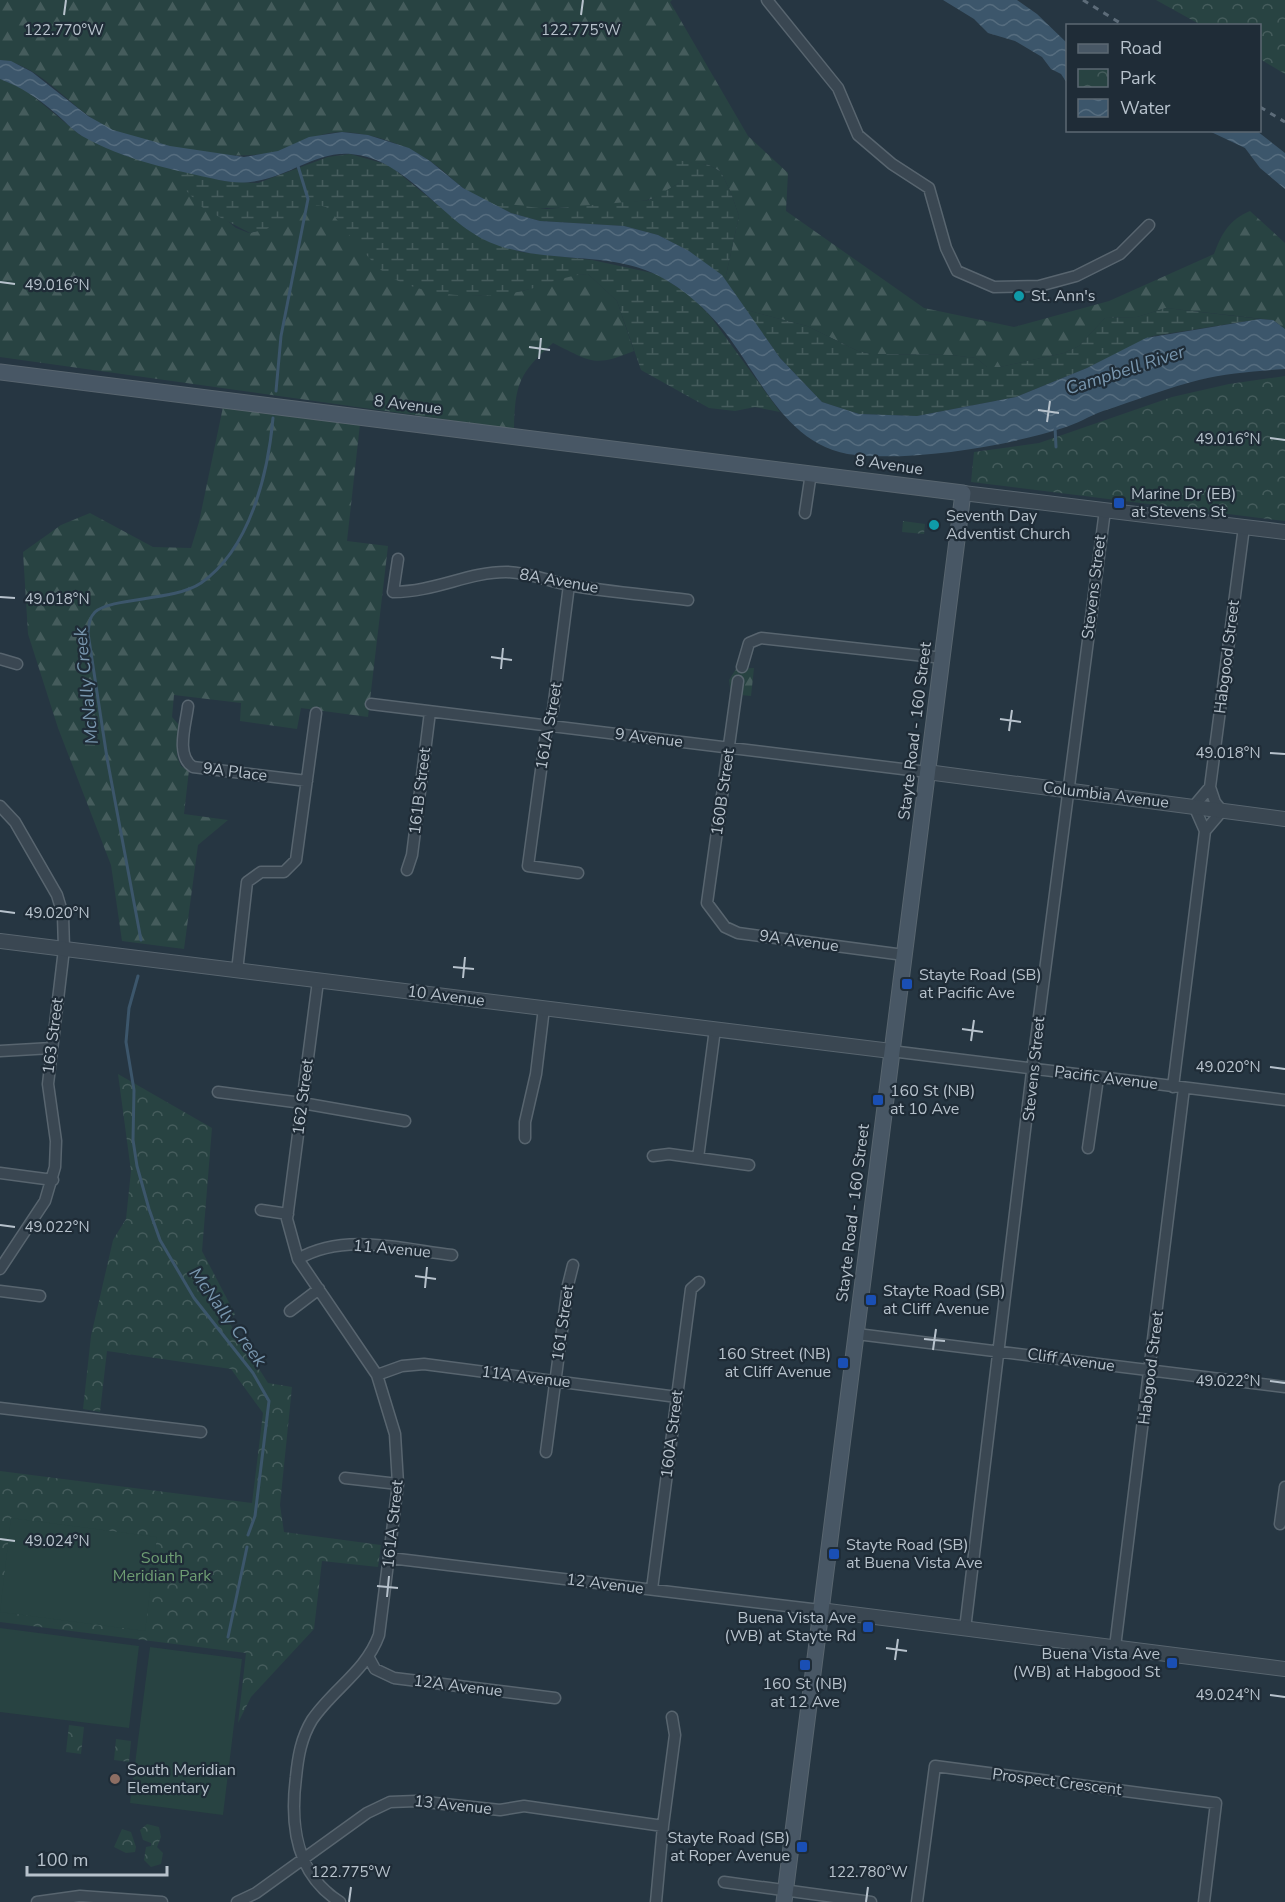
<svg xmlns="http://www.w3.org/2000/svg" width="1285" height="1902" font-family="'Nunito Sans',sans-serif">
	<defs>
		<pattern id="forest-firs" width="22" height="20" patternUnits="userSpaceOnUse" patternTransform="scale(1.5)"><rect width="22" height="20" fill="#284342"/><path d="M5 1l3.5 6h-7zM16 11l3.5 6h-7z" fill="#455c5c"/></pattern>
		<pattern id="wetland-marsh" width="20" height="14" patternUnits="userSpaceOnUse" patternTransform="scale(1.5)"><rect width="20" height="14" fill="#284342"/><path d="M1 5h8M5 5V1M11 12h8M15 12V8" fill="none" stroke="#455c5c"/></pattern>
		<pattern id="park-crowns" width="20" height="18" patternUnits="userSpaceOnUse" patternTransform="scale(1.5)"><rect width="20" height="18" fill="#284342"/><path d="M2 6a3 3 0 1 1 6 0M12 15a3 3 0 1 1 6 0" fill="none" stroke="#455c5c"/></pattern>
		<pattern id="water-waves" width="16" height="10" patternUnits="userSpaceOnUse" patternTransform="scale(1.5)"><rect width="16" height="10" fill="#3c566b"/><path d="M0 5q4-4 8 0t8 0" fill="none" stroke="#566d7f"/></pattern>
	</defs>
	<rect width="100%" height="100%" fill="#263642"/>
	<path fill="url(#forest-firs)" d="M0,0H672L670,2L748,136L788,173L786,211L924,308L1014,327L1109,301L1214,254C1222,233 1229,220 1250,211L1285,243V329L1273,320L1166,308L1137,317L1105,318L1079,346L1064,353L1000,367H987L976,358L951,355L871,354L858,351L807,326L746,310L725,280L739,216L731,193L721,172L709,165L676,161L679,183C670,188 658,198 647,200C612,206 517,214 485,201C463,192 448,173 430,161C405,144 374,134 344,132C315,131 300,147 275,152C224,162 163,149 115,131C75,116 42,63 0,60Z
		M0,79L22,87L80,135L130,157L161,165L236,228L249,233L269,228L296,210L315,203L327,207L342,224L429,290L480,296L523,291L572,275L588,274L617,301L634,351C593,368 590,361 553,343C519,373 515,384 514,429L0,357Z
		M223,407L360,424L347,541L388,546L368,717L301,708L297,729L240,721L241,703L174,695L172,717L179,725L177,756L181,766L189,770L184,814L228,820L198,845L184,949L122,941L111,865L58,728L28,634L23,552L61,525L90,513L153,547L191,548L199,522Z
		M754,668L751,696L731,694L729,680L736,669Z"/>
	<path fill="url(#wetland-marsh)" d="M350,154L389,165L461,224L488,241L521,252L592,260L657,274L691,296L711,317L780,412L755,407L735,411L709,408L641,370L617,301L588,274C564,275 545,286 522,291C482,300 428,297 392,278C374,269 342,224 326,207C302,199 290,220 269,228C263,231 256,231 250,233L204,209L161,165L224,181L258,183L328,157Z
		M676,160L709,165L721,172L731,193L739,216L725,280L689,251L658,235L624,226L540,221L511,213L486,201L547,209L650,200L679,183L671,169Z
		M1166,308L1260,319L1153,336L1087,368L1016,397L917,416L859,414L822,402L780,358L746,310L807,326L858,351L871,354L951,355L976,358L987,367H1000L1064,353L1079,346L1105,318L1137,317Z"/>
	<path fill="url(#park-crowns)" d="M1156,0H1285V74L1260,59V26L1201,25Z
		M1285,376V521L971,482L974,452L1039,443L1172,397L1229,384Z
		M903,521L925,524L924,534L902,532Z
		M118,1074L212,1128L202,1251L235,1314L229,1322L268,1383L292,1387L280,1505L284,1532L381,1545L378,1567L322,1561L314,1629L251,1697L238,1723L246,1653L0,1622V1471L252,1503L263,1413L231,1369L107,1351L100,1412L83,1409L91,1336L113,1240L126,1219L131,1171Z
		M69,1725L84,1727L81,1754L66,1752Z
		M116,1739L131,1741L129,1762L114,1760Z
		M147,1824L159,1827L161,1837L157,1847L163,1853L161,1864L151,1867L144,1860L146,1847L151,1846V1843L143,1840L140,1830Z
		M122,1829L131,1832L136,1847L135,1852L126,1853L114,1847Z"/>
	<path fill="#284342" d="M11,1518L157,1537L145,1631L0,1612Z
		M0,1628L139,1646L129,1728L0,1712Z
		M150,1647L242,1659L223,1815L130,1803Z"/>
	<path fill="url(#water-waves)" d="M943,0H1017L1037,14L1067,43V83L1061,74L1051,69L1042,57L1015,41L988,33L974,19Z
		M0,60L11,61L32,72L88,116L113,130L170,146L244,157L278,151L309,137L342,132L368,135L409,148L430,161L463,188L511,213L540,221L624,226L658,235L689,251L722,275L780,358L822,402L859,414L917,416L1016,397L1087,368L1146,338L1260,319L1273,320L1285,329V369C1257,371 1226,373 1199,380C1167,388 1134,401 1103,411C1089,416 1077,424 1063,428C1008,446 914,461 856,455C787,448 762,379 724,331C706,309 684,289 659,276C610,250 542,265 489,242C440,220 408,159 351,154C306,150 277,193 219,180C174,170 123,160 82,136C72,130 64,120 55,113C38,98 21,87 0,79Z
		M1209,131H1257L1285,153V189L1260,168L1245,148Z"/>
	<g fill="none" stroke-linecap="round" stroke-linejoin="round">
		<path stroke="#3c566b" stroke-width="3" d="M276,391L281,336L308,199L298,166
			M1055,427L1056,447
			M141,940L107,758L88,633C89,625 89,618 95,612C112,597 175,601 201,583C250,549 268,474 273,418
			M138,976L129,1008L126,1042L134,1090L133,1140L137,1166L149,1209L160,1240L194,1298L253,1373L269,1401L255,1516L248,1535
			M228,1637L247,1547"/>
		<g stroke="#58656f" stroke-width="13">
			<path id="minor" d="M767,0L838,88L858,135L892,164L929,188L946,248L957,271L994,287L1039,286L1076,276L1120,254L1149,225
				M805,513L811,473
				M398,559L393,592C435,592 468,572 506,572C528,572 548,581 569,585C608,592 649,595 688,600
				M569,585L553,710L547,726L528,866L578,873
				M0,659L17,664
				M742,667L749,643L761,638L943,658
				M738,681L707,903L725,927L738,933L904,955
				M371,704L927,772
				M188,706C186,724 175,756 193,767L307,781
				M0,806L15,822L57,895L63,915L64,949L48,1084L56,1141L55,1167L45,1201L0,1269
				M1205,831L1222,811L1215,802L1210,787
				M407,870L412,855L430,712
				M237,971L247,882L261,872H284L296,860L316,713
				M318,981L287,1219L298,1259L377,1375L395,1434L398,1484L379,1635C366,1671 333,1689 312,1720C301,1738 298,1757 296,1777C290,1824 295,1874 340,1902
				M0,1051L52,1048
				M891,1051L1285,1100
				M1173,1087L1205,831L1194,806L1210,787L1244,527
				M218,1092L302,1103L405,1121
				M525,1138V1122L536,1074L544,1008
				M1088,1148L1098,1078
				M653,1156L669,1154L749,1165
				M698,1158L715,1029
				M0,1173L53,1180
				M261,1210L288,1214
				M298,1259C344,1232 402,1249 452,1255
				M0,1291L40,1296
				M290,1311L319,1289
				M857,1334L1285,1387
				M377,1375L402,1366L424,1364L677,1397
				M0,1408L201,1432
				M546,1452L568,1285L573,1265
				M345,1478L398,1484
				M1280,1524L1285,1487
				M390,1558L820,1610
				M652,1589L691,1289L699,1282
				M965,1629L1034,1055L1105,510
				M1115,1647L1184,1088
				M369,1658L375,1669L394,1678L555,1698
				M724,1882L871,1902
				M37,1902L80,1896L162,1902
				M237,1902L256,1893L367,1813L390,1802L416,1801L500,1810L524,1806L663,1826
				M656,1902L663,1826L675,1735L672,1717
				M917,1902L935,1766L1216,1803L1204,1902"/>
		</g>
		<g stroke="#58656f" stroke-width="16">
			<path id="tertiary" d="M963,493L1285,532
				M927,772L1285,819
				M0,941L891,1051
				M820,1610L1285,1669"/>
		</g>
		<g stroke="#58656f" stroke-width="17">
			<path id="secondary" d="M0,372L963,493L784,1902"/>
		</g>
		<use href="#minor" stroke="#3a4752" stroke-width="10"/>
		<use href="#tertiary" stroke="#3a4752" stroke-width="14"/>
		<use href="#secondary" stroke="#485765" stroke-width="15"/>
		<path stroke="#5d6c79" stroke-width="3" stroke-dasharray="6 6" stroke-linecap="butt" d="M1083,0L1125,26
			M1260,107L1285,122"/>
	</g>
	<path fill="none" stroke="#b7c2cc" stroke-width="2" d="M64,15L66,0M581,15L583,0M0,282L15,284M529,347L550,350M539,359L541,338M1038,410L1059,413M1047,422L1050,401M1270,438L1285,440M0,597L15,598M491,657L512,660M501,669L503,648M1000,719L1021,722M1009,731L1012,710M1270,753L1285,754M0,911L15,913M453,967L474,969M463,978L465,957M962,1029L983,1032M971,1041L974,1020M1270,1067L1285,1069M0,1225L15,1227M415,1276L436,1279M425,1288L427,1267M924,1339L945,1341M933,1350L936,1329M1270,1381L1285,1383M0,1539L15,1541M377,1586L398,1588M387,1597L389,1576M886,1648L907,1651M895,1660L898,1639M1270,1695L1285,1697M349,1902L351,1887M866,1902L868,1887"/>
	<g fill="#0f9aa8" stroke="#1f2c37" stroke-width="2">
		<circle cx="1019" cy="296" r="6"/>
		<circle cx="934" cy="525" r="6"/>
	</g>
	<g fill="#1a4fb4" stroke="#1f2c37" stroke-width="2">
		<rect x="1113" y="497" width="12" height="12" rx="3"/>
		<rect x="901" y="978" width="12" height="12" rx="3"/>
		<rect x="872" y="1094" width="12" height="12" rx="3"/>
		<rect x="865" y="1294" width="12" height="12" rx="3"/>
		<rect x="837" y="1357" width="12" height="12" rx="3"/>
		<rect x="828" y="1548" width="12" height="12" rx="3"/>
		<rect x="862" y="1621" width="12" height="12" rx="3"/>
		<rect x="1166" y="1657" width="12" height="12" rx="3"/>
		<rect x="799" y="1659" width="12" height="12" rx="3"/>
		<rect x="796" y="1841" width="12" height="12" rx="3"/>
	</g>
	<circle fill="#8d6e63" stroke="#1f2c37" stroke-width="2" cx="115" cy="1779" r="6"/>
	<g text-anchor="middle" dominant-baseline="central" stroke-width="4.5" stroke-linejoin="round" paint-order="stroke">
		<g font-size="16" fill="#b7c2cc" stroke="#1f2c37" text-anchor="start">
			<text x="1031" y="296">St. Ann's</text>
			<text x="1131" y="494">Marine Dr (EB)<tspan x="1131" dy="18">at Stevens St</tspan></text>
			<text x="946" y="516">Seventh Day<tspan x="946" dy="18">Adventist Church</tspan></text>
			<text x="919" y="975">Stayte Road (SB)<tspan x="919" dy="18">at Pacific Ave</tspan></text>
			<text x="890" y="1091">160 St (NB)<tspan x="890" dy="18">at 10 Ave</tspan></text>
			<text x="883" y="1291">Stayte Road (SB)<tspan x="883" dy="18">at Cliff Avenue</tspan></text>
			<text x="831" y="1354" text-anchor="end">160 Street (NB)<tspan x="831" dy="18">at Cliff Avenue</tspan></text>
			<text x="846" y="1545">Stayte Road (SB)<tspan x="846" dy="18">at Buena Vista Ave</tspan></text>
			<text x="856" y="1618" text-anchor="end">Buena Vista Ave<tspan x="856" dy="18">(WB) at Stayte Rd</tspan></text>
			<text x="1160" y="1654" text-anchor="end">Buena Vista Ave<tspan x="1160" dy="18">(WB) at Habgood St</tspan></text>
			<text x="805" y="1684" text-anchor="middle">160 St (NB)<tspan x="805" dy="18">at 12 Ave</tspan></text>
			<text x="127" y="1770">South Meridian<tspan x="127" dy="18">Elementary</tspan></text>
			<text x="790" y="1838" text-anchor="end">Stayte Road (SB)<tspan x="790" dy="18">at Roper Avenue</tspan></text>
		</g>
		<g font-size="16" fill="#b7c2cc" stroke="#1f2c37">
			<text transform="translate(408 405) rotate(7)">8 Avenue</text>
			<text transform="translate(889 465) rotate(8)">8 Avenue</text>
			<text transform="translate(559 581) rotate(10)">8A Avenue</text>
			<text transform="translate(1094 587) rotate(-83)">Stevens Street</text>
			<text transform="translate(1227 657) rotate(-83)">Habgood Street</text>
			<text transform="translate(549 726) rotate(-80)">161A Street</text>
			<text transform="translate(915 731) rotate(-83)">Stayte Road - 160 Street</text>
			<text transform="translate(649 738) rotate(7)">9 Avenue</text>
			<text transform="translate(235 772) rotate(7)">9A Place</text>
			<text transform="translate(420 791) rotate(-83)">161B Street</text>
			<text transform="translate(723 792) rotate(-82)">160B Street</text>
			<text transform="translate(1106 795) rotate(7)">Columbia Avenue</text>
			<text transform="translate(799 941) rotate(8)">9A Avenue</text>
			<text transform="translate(446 996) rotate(7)">10 Avenue</text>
			<text transform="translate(53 1036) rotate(-83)">163 Street</text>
			<text transform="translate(1034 1069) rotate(-84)">Stevens Street</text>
			<text transform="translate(1106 1078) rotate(7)">Pacific Avenue</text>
			<text transform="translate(303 1097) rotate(-83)">162 Street</text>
			<text transform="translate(853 1213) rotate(-83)">Stayte Road - 160 Street</text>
			<text transform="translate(392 1249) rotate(5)">11 Avenue</text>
			<text transform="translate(563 1323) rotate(-82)">161 Street</text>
			<text transform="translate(1071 1360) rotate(8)">Cliff Avenue</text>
			<text transform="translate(1151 1368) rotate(-83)">Habgood Street</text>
			<text transform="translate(526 1377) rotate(7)">11A Avenue</text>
			<text transform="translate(672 1434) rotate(-83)">160A Street</text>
			<text transform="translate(393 1524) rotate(-84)">161A Street</text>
			<text transform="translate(605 1584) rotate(7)">12 Avenue</text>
			<text transform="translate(458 1686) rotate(7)">12A Avenue</text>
			<text transform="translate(1057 1782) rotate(7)">Prospect Crescent</text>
			<text transform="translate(453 1805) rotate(6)">13 Avenue</text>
		</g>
		<g font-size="16" fill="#6e9d73" stroke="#1f2c37">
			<text x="162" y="1558">South<tspan x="162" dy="18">Meridian Park</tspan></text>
		</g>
		<g font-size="18" font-style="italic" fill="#7896ae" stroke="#1f2c37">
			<text transform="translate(1125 370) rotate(-18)">Campbell River</text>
			<text transform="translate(86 686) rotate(-96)">McNally Creek</text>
			<text transform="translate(228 1317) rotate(54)">McNally Creek</text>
		</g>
	</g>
	<g font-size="15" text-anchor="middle" fill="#b7c2cc" stroke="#1f2c37" stroke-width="4.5" stroke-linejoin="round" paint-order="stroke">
		<text x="64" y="35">122.770°W</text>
		<text x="581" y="35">122.775°W</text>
		<text x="57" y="290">49.016°N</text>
		<text x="1228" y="444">49.016°N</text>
		<text x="57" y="604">49.018°N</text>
		<text x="1228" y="758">49.018°N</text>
		<text x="57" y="918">49.020°N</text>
		<text x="1228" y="1072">49.020°N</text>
		<text x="57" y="1232">49.022°N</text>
		<text x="1228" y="1386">49.022°N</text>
		<text x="57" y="1546">49.024°N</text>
		<text x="1228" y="1700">49.024°N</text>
		<text x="351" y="1877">122.775°W</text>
		<text x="868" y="1877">122.780°W</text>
	</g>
	<rect x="1066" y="24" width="195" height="108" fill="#1f2c37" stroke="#5c6873" stroke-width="1.5"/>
	<rect x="1078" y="44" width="30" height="9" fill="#485765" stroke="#5c6873" stroke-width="1.5"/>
	<text x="1120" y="54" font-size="18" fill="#b7c2cc">Road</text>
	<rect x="1078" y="69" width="30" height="18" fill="url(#park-crowns)" stroke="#5c6873" stroke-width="1.5"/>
	<text x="1120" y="84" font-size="18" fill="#b7c2cc">Park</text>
	<rect x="1078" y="99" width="30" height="18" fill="url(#water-waves)" stroke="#5c6873" stroke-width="1.5"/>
	<text x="1120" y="114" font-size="18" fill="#b7c2cc">Water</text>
	<path d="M27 1866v9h140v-9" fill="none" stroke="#b7c2cc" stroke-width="3"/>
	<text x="36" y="1866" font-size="18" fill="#b7c2cc" stroke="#1f2c37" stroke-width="4.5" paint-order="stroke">100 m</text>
</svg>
